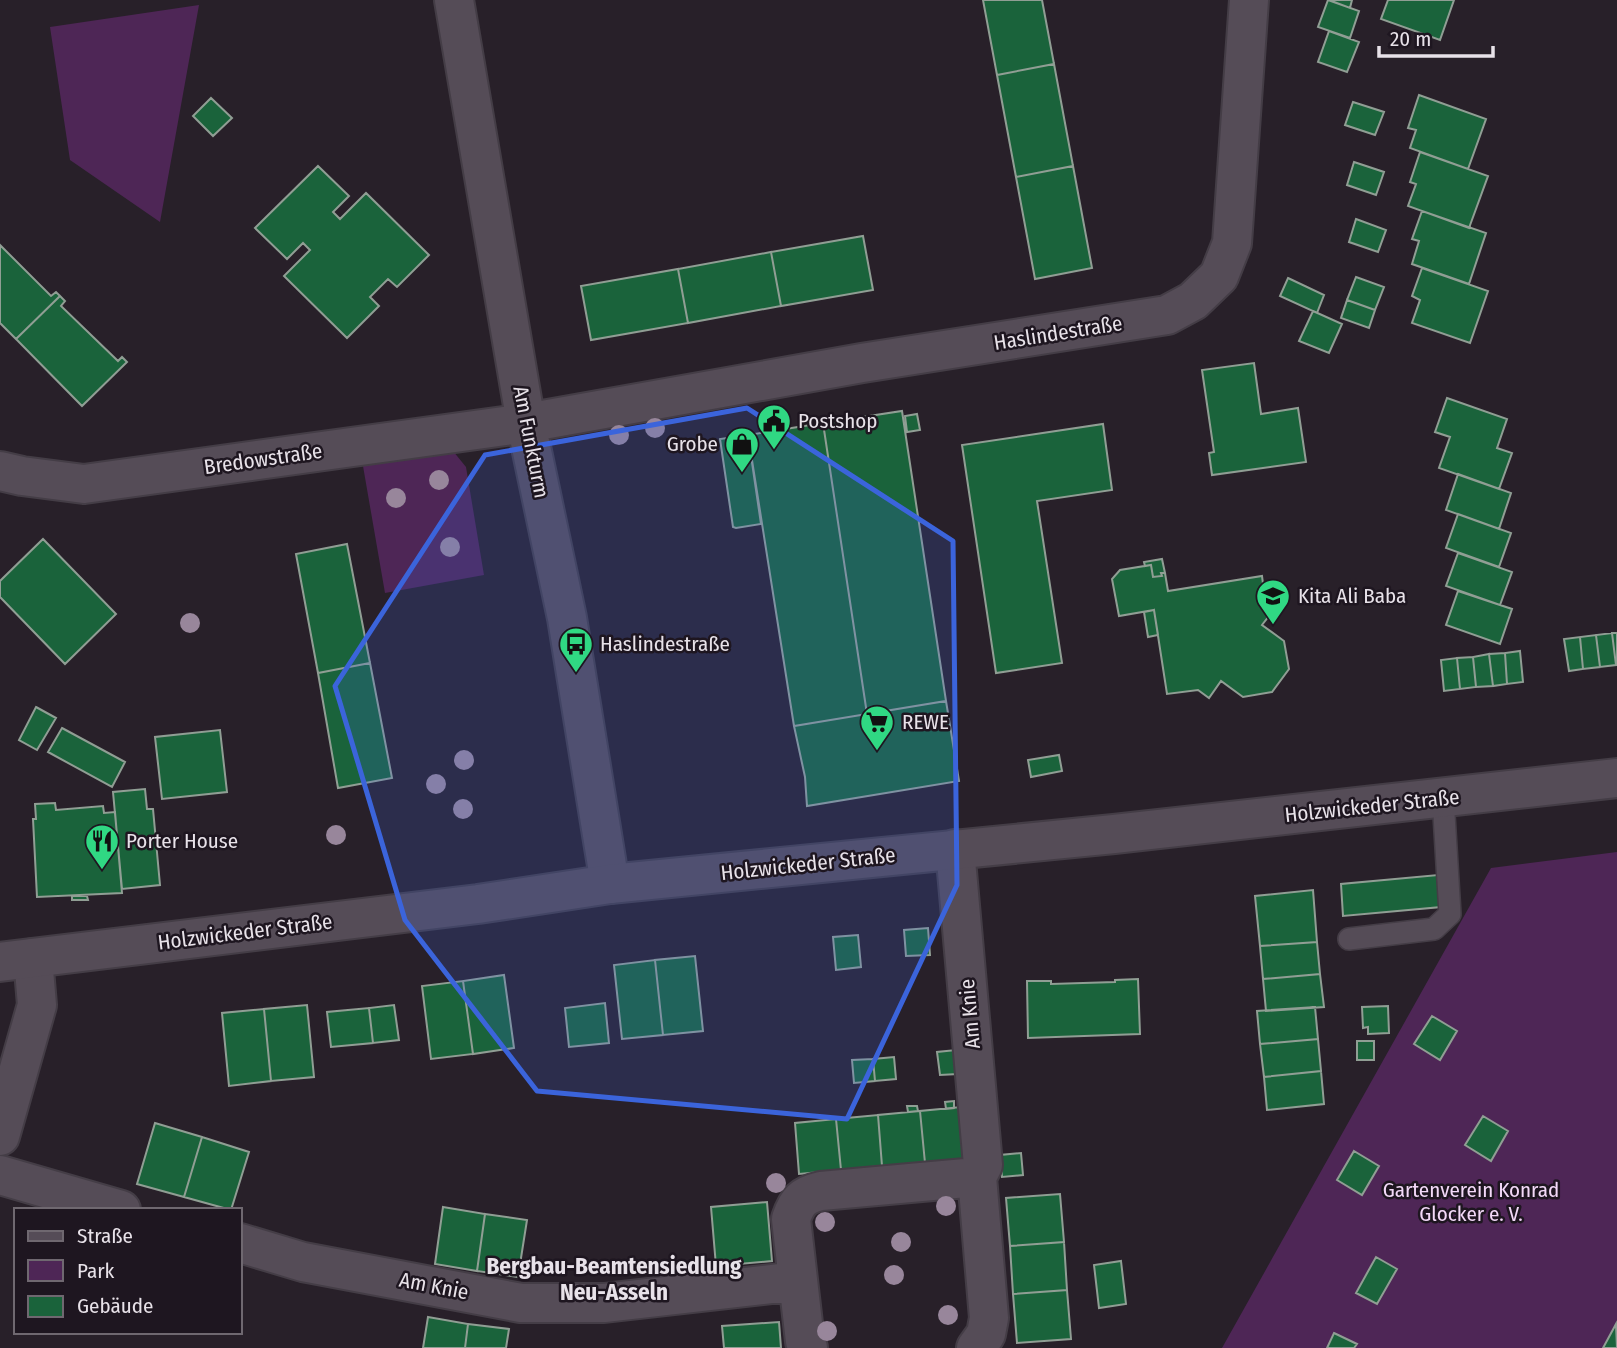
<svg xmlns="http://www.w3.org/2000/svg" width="1617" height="1348" font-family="'Fira Sans Condensed',sans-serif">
	<rect width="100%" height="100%" fill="#282029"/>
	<path fill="#4e2656" d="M199,5L160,222L70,160L50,27Z
		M453,451L466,467L484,575L385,593L363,466Z
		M1617,852V1348H1222L1491,868Z"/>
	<path fill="#1a633b" stroke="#909e94" stroke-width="2" d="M983,0H1042L1054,64L997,75Z
		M1328,0L1359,11L1350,38L1318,27Z
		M1329,0H1352L1350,8Z
		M1388,0H1454L1440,40L1381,19Z
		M1329,31L1359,42L1347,72L1318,62Z
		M1054,64L1073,166L1016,177L997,75Z
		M1419,95L1486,119L1468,169L1410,148L1416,130L1408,128Z
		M211,98L232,118L213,136L193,116Z
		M1353,102L1384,112L1375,135L1345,125Z
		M1420,152L1488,176L1469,228L1408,206L1416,184L1410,182Z
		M1354,162L1384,172L1376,195L1347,185Z
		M318,166L349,196L333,212L340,219L366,193L429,255L397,287L388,279L370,297L379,306L347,338L284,276L310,250L303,243L287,259L255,228Z
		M1073,166L1092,268L1035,279L1016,177Z
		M1422,211L1486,233L1469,284L1412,264L1419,241L1412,239Z
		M1356,219L1386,230L1378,252L1349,242Z
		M863,236L873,290L781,306L771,252Z
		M0,245L51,296L56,292L60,296L16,339L0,323Z
		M771,252L781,306L688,323L678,269Z
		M1422,268L1488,291L1470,343L1412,323L1420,300L1412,296Z
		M678,269L688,323L591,340L581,286Z
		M1356,277L1384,287L1375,310L1347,300Z
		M1288,278L1324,295L1317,313L1280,296Z
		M60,296L65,301L61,306L118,361L122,357L127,362L82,406L16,339Z
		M1347,300L1375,310L1369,328L1341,318Z
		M1313,311L1342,324L1329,353L1299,341Z
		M1254,363L1261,414L1298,408L1306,462L1212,475L1209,453L1214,452L1202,370Z
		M1447,398L1507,419L1497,448L1512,453L1499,489L1439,468L1450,437L1435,432Z
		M902,411L946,701L867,714L823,423Z
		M917,414L920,430L907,432L905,416Z
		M823,423L867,714L794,726L748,435Z
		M1103,424L1112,490L1037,501L1062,663L996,673L962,445Z
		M748,435L761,524L736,528L733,527L720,439Z
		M1458,474L1511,493L1499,529L1446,510Z
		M1458,514L1511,533L1499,567L1446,548Z
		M43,539L116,614L65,664L0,597V581Z
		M347,544L370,663L318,673L296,554Z
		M1458,553L1512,572L1500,605L1446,586Z
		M1162,559L1165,573H1161L1162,576L1153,577L1151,565L1145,566L1144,562Z
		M1151,565L1153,577L1162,576L1161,573H1165L1168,591L1262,576L1265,599L1276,607L1262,625L1284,641L1289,669L1272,692L1243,697L1221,681L1209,698L1198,690L1167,694L1154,610L1119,616L1112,579L1120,570Z
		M1458,591L1512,609L1500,644L1446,625Z
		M1154,610L1158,635L1148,637L1144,612Z
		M1612,633H1617V665H1616Z
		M1612,633L1616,665L1600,667L1596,635Z
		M1596,635L1600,667L1583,669L1580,637Z
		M1580,637L1583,669L1569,671L1564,639Z
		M1520,651L1523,682L1507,684L1505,653Z
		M1505,653L1507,684L1493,686L1489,654Z
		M1489,654L1493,686L1476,687L1473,657Z
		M1473,657L1476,687L1460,689L1457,658Z
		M1457,658L1460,689L1444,691L1441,660Z
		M370,663L392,778L338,788L318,673Z
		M946,701L959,781L807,806L805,777L794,726Z
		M36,707L56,718L37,750L19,740Z
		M62,728L125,762L112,787L48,752Z
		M220,730L227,792L162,799L155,737Z
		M1059,755L1062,771L1031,777L1028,760Z
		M145,789L147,809H153L160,885L122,889L113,792Z
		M55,803L56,810L103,806L104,813L115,812L122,893L37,897L33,819H36L35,804Z
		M1438,875L1441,907L1343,916L1341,884Z
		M1313,890L1317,942L1260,946L1255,896Z
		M72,896H87L88,900H72Z
		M928,928L930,955L906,956L904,930Z
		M858,935L861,967L836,970L833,937Z
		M1317,942L1320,974L1263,979L1260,946Z
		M695,956L703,1031L663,1035L655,960Z
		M655,960L663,1035L622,1039L614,965Z
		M1320,974L1324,1007L1266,1011L1263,979Z
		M504,975L514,1048L473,1054L463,981Z
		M1138,979L1140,1034L1028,1038L1027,981H1051V984L1115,982V980Z
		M463,981L473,1054L431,1059L422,986Z
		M605,1003L609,1043L569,1047L565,1008Z
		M307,1005L314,1077L271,1081L264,1009Z
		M394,1005L399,1040L373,1043L369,1008Z
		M1388,1006L1389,1033L1368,1034V1027L1363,1028L1362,1007Z
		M1315,1007L1318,1039L1260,1044L1257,1011Z
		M369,1008L373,1043L331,1047L327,1012Z
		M264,1009L271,1081L229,1086L222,1013Z
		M1432,1016L1457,1031L1440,1060L1414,1044Z
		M1318,1039L1321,1071L1264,1077L1260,1044Z
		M1357,1041H1374V1060H1357Z
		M956,1050L958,1074L940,1075L937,1052Z
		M894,1057L896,1079L875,1081L873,1059Z
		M873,1059L875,1081L854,1083L852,1060Z
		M1321,1071L1324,1104L1267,1110L1264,1077Z
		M954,1101V1108L946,1109L945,1102Z
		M907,1106H917L918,1111L908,1112Z
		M961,1107L966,1159L925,1163L920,1111Z
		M920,1111L925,1163L882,1166L878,1115Z
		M878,1115L882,1166L841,1170L836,1119Z
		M1483,1116L1508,1131L1491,1161L1465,1145Z
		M836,1119L841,1170L799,1174L795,1123Z
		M155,1123L202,1137L184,1197L137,1184Z
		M202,1137L249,1152L231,1210L184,1197Z
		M1354,1151L1379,1166L1362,1195L1337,1180Z
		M1021,1153L1023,1175L1002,1177L1000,1155Z
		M1060,1194L1064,1242L1010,1246L1006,1198Z
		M767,1202L772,1261L716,1266L711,1207Z
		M443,1207L485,1214L477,1271L435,1264Z
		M485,1214L527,1220L518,1277L477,1271Z
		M1064,1242L1067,1290L1013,1294L1010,1246Z
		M1376,1257L1397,1269L1377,1304L1356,1293Z
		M1121,1261L1126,1304L1099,1308L1094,1265Z
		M1067,1290L1071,1339L1017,1343L1013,1294Z
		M428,1317L468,1324L465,1348H423Z
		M779,1322L781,1348H724L722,1326Z
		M468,1324L509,1329L506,1348H465Z
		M1616,1324L1617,1348H1603Z
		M1334,1333L1357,1344L1354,1348H1327Z"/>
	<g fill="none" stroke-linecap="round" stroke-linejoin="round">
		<g stroke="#443d46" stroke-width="24">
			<path id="service" d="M1349,939L1434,929L1450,914L1443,798"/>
		</g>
		<g stroke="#443d46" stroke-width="42">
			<path id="minor" d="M454,0L526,423L567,618L610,884
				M0,471L22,476L84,484L526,423L862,363L1167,315L1193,301L1219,276L1232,243L1249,0
				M955,849L983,1165L977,1177
				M0,1136L37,1005L33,958
				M0,1175L121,1210
				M240,1243L303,1262L521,1303H604L798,1281
				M808,1348L805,1341L791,1219C797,1201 803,1195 821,1191L977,1177L989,1318L986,1334L976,1348"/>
		</g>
		<g stroke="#443d46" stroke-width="42">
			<path id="secondary" d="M0,962L478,904L610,884L1114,834L1617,778"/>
		</g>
		<use href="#service" stroke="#554c57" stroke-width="21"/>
		<use href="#minor" stroke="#554c57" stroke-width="38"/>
		<use href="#secondary" stroke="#554c57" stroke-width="38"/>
	</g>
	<g fill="#98869b">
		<circle cx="655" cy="428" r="10"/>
		<circle cx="619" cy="435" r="10"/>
		<circle cx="439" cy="480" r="10"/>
		<circle cx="396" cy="498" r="10"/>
		<circle cx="450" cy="547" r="10"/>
		<circle cx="190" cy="623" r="10"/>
		<circle cx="464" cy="760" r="10"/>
		<circle cx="436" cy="784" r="10"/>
		<circle cx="463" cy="809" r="10"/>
		<circle cx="336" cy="835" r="10"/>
		<circle cx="776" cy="1183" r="10"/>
		<circle cx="946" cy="1206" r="10"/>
		<circle cx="825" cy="1222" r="10"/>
		<circle cx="901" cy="1242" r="10"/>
		<circle cx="894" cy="1275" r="10"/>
		<circle cx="948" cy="1315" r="10"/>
		<circle cx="827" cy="1331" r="10"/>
	</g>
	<path fill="#3b64db" fill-opacity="0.2" stroke="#3b64db" stroke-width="5" stroke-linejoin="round" d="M747,408L953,541L957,885L847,1119L537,1091L405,920L335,686L485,455Z"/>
	<defs>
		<g id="civic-pin" transform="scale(1.75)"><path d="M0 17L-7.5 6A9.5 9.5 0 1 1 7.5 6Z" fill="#30d883" stroke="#1e1620"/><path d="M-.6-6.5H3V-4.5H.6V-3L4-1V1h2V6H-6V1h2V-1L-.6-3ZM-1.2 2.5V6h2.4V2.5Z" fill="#111"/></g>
		<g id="shop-pin" transform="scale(1.75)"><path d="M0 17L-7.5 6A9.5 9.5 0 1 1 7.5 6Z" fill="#30d883" stroke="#1e1620"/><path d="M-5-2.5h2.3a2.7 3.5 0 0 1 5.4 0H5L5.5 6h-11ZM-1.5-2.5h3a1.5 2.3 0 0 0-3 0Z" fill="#111"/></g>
		<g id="school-pin" transform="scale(1.75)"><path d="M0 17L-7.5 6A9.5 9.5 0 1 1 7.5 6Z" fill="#30d883" stroke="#1e1620"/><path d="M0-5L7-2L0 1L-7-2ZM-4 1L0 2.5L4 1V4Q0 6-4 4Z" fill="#111"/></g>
		<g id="bus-pin" transform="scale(1.75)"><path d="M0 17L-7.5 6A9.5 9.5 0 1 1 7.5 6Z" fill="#30d883" stroke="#1e1620"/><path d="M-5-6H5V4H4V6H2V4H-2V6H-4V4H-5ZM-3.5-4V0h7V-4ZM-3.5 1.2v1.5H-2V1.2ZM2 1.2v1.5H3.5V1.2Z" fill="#111"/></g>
		<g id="supermarket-pin" transform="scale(1.75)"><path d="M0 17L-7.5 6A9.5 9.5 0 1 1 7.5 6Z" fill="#30d883" stroke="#1e1620"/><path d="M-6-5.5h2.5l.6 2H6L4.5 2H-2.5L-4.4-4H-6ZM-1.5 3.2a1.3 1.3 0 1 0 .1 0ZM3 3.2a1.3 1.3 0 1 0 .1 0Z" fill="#111"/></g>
		<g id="restaurant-pin" transform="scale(1.75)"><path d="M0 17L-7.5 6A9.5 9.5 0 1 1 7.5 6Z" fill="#30d883" stroke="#1e1620"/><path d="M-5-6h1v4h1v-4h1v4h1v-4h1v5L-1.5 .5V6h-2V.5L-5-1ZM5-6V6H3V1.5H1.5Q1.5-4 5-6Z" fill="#111"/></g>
	</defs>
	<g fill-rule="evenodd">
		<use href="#civic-pin" x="774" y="421"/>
		<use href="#shop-pin" x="742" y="444"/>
		<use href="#school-pin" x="1273" y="596"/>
		<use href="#bus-pin" x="576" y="644"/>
		<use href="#supermarket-pin" x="877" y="722"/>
		<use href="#restaurant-pin" x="102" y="841"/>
	</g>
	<g text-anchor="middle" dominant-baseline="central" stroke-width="5" stroke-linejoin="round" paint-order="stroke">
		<g font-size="21" fill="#e8e2e9" stroke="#1e1620">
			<text transform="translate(1058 333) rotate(-9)">Haslindestraße</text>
			<text transform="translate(531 442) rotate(79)">Am Funkturm</text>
			<text transform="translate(263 459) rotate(-8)">Bredowstraße</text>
			<text transform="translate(1372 806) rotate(-6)">Holzwickeder Straße</text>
			<text transform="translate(808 864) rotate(-6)">Holzwickeder Straße</text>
			<text transform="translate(245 932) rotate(-7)">Holzwickeder Straße</text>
			<text transform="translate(970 1014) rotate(-95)">Am Knie</text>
			<text transform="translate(434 1286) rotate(11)">Am Knie</text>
		</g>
		<g font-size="21" fill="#e8e2e9" stroke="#1e1620" text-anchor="start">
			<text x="798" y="421">Postshop</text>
			<text x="718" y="444" text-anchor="end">Grobe</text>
			<text x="1298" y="596">Kita Ali Baba</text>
			<text x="600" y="644">Haslindestraße</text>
			<text x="902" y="722">REWE</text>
			<text x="126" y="841">Porter House</text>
		</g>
		<g font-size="21" fill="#f3d9f8" stroke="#1e1620">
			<text x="1471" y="1190">Gartenverein Konrad<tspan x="1471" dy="24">Glocker e. V.</tspan></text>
		</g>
		<g font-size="23" font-weight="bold" fill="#e8e2e9" stroke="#1e1620">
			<text x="614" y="1266">Bergbau-Beamtensiedlung<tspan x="614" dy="26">Neu-Asseln</tspan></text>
		</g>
	</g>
	<rect x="14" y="1208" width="228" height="126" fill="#1e1620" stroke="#6f6870" stroke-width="2"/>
	<rect x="28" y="1231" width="35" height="10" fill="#554c57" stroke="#6f6870" stroke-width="2"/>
	<text x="77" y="1243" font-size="21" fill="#e8e2e9">Straße</text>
	<rect x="28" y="1260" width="35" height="21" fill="#4e2656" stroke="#6f6870" stroke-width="2"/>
	<text x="77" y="1278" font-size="21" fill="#e8e2e9">Park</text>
	<rect x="28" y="1296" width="35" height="21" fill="#1a633b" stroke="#6f6870" stroke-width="2"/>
	<text x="77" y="1313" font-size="21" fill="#e8e2e9">Gebäude</text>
	<path d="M1379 46v10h114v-10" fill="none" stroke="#e8e2e9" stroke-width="3.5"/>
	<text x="1390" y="46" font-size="21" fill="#e8e2e9" stroke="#1e1620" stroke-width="5" paint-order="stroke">20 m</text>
</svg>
